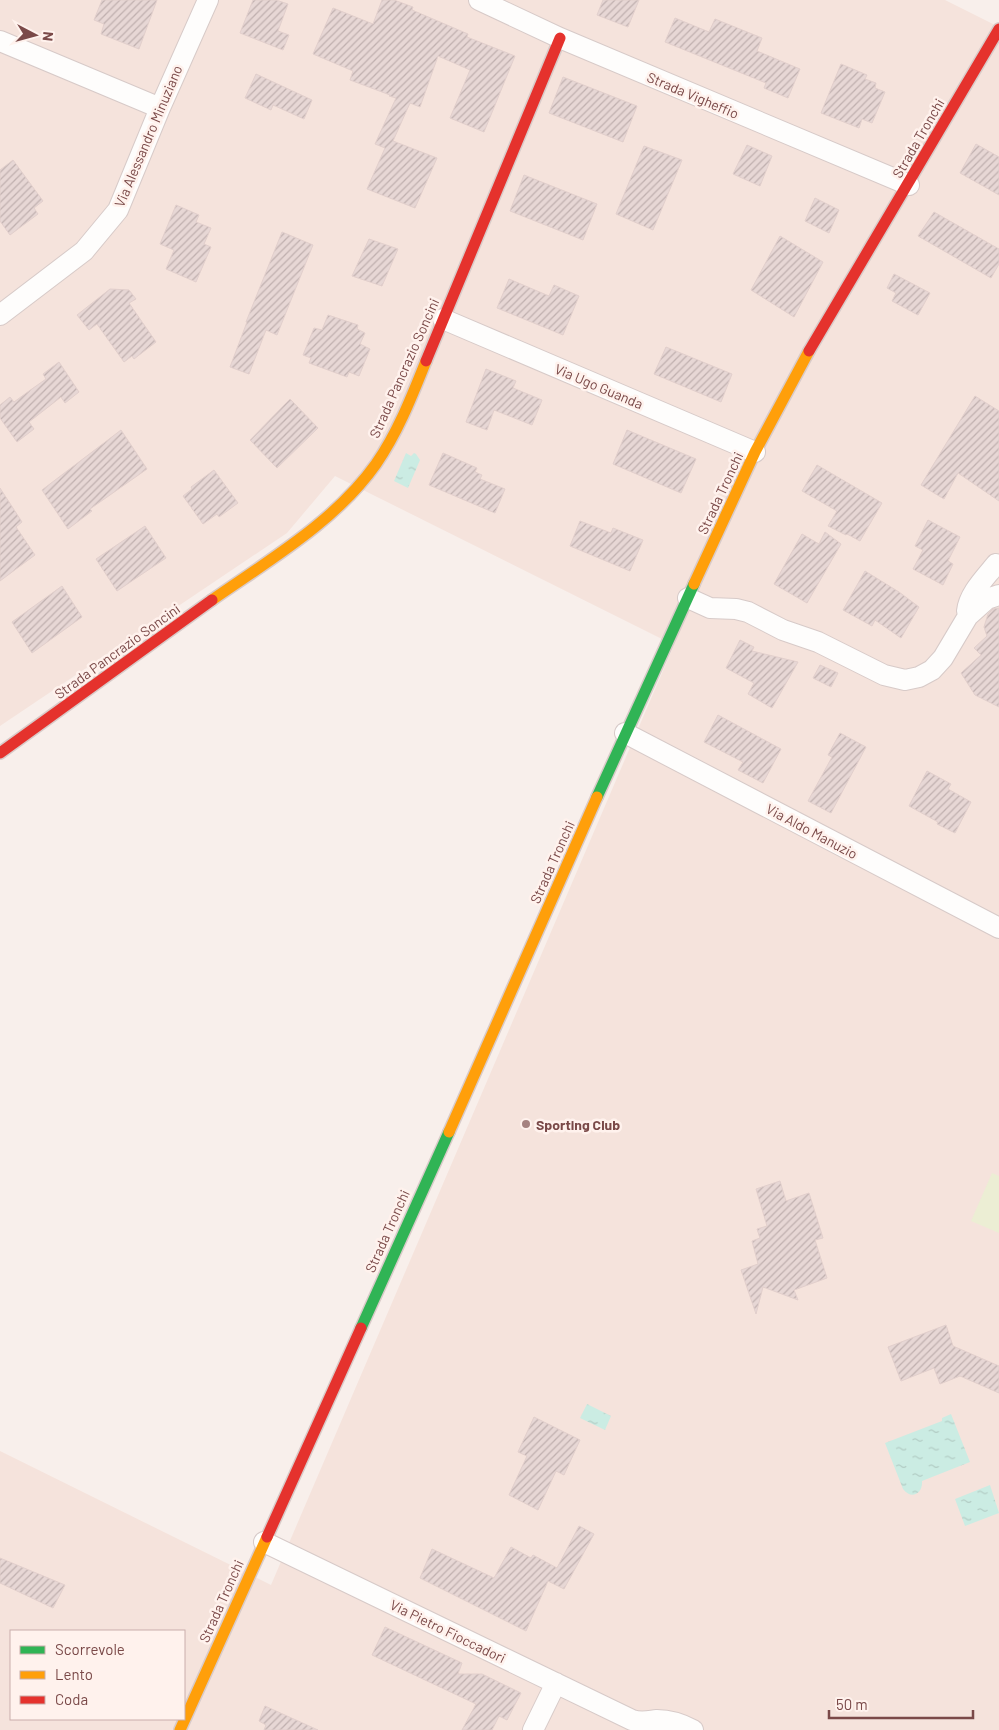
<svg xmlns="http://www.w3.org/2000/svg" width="999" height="1730" font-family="Barlow,sans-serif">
	<defs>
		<pattern id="water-ripples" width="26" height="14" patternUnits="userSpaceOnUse" patternTransform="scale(1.25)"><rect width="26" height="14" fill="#cbece3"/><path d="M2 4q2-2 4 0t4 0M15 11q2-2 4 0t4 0" fill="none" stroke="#b2ccc4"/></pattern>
		<pattern id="building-hatch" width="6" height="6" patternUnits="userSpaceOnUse" patternTransform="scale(1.25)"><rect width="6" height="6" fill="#e7d7d5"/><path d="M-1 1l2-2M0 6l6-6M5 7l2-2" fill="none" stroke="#c0b0af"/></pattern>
	</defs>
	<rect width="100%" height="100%" fill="#f8efeb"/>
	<path fill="#f5e3dc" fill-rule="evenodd" d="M0,0H945L999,27V1730H0V1451L271,1585L674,645L335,476L287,533L0,726ZM11,1631H184V1719H11Z"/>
	<path fill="#eceed4" d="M992,1173L999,1176V1233L971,1221Z"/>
	<path fill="url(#water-ripples)" d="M406,453L411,456L414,453L416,454L420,460L408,488L394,481Z
		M587,1404L611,1416L605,1430L580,1418Z
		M951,1414L970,1462L922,1481C923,1494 911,1500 903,1489L885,1443L942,1421V1418Z
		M990,1485L999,1513L965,1526L955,1499Z"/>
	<path fill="url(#building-hatch)" stroke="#e2cfcc" d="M102,0H157L139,49L101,34L104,24L94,20Z
		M253,0H276L288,4L278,31L289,35L283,50L240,33Z
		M382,0H394L413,7L412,10L468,34L467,37L515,56L484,132L450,118L470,70L438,56L420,107L410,103L393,141L437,158L415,208L367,189L385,148L375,144L396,98L389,96L390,95L350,80L353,71L313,54L333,8L373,24Z
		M603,0H639L628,27L597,15Z
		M675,18L709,32L715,19L762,38L757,51L800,69L788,98L764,88L766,83L665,42Z
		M841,64L867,75L865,79L876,83L875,88L885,92L872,123L862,119L859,128L821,113Z
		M256,74L312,100L304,119L273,105L271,110L245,98Z
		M563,77L637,106L623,142L549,113Z
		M976,144L999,157V195L960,173Z
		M747,145L772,156L760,186L733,174Z
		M644,146L682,160L653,230L616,214Z
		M13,160L43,201L34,208L38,214L10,235L0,221V170Z
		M524,175L597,204L583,240L510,211Z
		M815,198L839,210L829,233L805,221Z
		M176,205L199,215L196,222L211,228L204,244L211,247L196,282L166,269L174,250L160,244Z
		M934,212L999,249V264L991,278L918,236Z
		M282,232L313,245L277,335L266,330L249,374L230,367L247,322H246Z
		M780,236L823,262L794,317L751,290Z
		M369,239L398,249L382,286L352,276Z
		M894,274L930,293L918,315L892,301L896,293L887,288Z
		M509,279L549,296L554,285L579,296L563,335L497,308Z
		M110,289L129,290L136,299L129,303L156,342L134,359L132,356L124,362L97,324L89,330L77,315Z
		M328,315L358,325L357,329L365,333L360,344L370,349L359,376L349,372L347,377L309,363L311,358L303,355L314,328L322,330Z
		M666,347L732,374L721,402L654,374Z
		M59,362L79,392L65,403L61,397L29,422L34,429L17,442L0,418V405L10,397L14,402L29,391L46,379L43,374Z
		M486,369L516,381L513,388L542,400L532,425L494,410L487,430L466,422Z
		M975,396L999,411V501L958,473L944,499L921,485Z
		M290,399L318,428L277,468L250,440Z
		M121,430L147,469L90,509L92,511L68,529L42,490Z
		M627,430L696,459L681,493L613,464Z
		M443,453L477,468L475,472L482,475L480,479L505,489L495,513L429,485Z
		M817,465L882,503L860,541L847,534L846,535L828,526L837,511L802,491Z
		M214,470L238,503L219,517L217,514L203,524L183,496L192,489L191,487Z
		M0,488L22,522L16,527L35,555L0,581Z
		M928,520L960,537L948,561L953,564L943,585L913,569L923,550L915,546Z
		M580,521L611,533L613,528L643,540L630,571L570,546Z
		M145,526L166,558L117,591L96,559Z
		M825,532L841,544L807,603L774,584L802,534L819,544Z
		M865,571L899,592L919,607L901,638L875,620L872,626L843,610Z
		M62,586L82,617L32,653L12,622Z
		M999,608V707L975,695L961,673L981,655L974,648L987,636L984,627L988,614L993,609Z
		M740,640L754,647L752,651L798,662L772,708L748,694L754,683L726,668Z
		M820,665L838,673L831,687L813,678Z
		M718,715L781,749L763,783L738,770L743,762L704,742Z
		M840,733L866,747L831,813L808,801L832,757L828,755Z
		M927,771L951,784L948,789L971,802L955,833L937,824L938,822L909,806Z
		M780,1181L786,1201L809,1193L823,1238L815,1240L827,1278L794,1290L798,1300L763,1287L756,1314L741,1270L758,1264L752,1241L760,1238L757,1229L767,1226L756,1189Z
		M946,1325L953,1346L999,1366V1393L960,1376L940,1384L934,1368L901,1381L888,1347Z
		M534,1417L580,1440L564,1475L556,1471L538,1510L509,1495L527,1456L518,1452Z
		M579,1526L594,1534L564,1589L548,1581L526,1631L420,1578L432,1549L494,1578L511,1547L531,1558L533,1555L557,1568Z
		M0,1558L65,1585L53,1608L0,1583Z
		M385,1627L462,1663L458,1674H482L521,1693L507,1720L499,1716L492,1730H462L476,1704L372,1655Z
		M265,1706L318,1730H264L266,1725L259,1721Z"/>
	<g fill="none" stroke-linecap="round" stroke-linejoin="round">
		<g stroke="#d7cac8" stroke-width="22">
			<path id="street" d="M479,0L560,38L909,185
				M0,41L160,108
				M0,315L84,251L118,210L160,108L208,0
				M443,319L755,452
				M688,598L710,608L736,609L748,612L783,630L818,642L884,675L905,680L919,677L932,670L943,658L968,616L987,599L999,595
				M967,611C969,593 986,577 996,564
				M625,733L999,928
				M264,1542L632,1720C641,1723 648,1721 657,1720C669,1720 682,1724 693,1730
				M533,1730L556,1683"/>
		</g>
		<g stroke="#d9cbc9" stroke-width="14">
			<path id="fast" d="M597,797L694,584
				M361,1328L449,1132"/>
		</g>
		<g stroke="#d9cbc9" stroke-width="14">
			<path id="slow" d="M694,584L755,452L809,351
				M212,600C269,560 335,522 376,464C398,432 412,396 426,361
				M449,1132L597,797
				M180,1730L267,1537"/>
		</g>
		<g stroke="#d9cbc9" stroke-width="14">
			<path id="jam" d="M809,351L999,29
				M426,361L560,38
				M0,753L212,600
				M267,1537L361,1328"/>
		</g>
		<use href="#street" stroke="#fefdfc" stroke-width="20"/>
		<use href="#fast" stroke="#30b455" stroke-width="11"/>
		<use href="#slow" stroke="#ff9f0a" stroke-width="11"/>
		<use href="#jam" stroke="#e5322d" stroke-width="11"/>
	</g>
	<circle fill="#a68381" stroke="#fff2ed" stroke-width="2" cx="526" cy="1124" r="5"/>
	<g text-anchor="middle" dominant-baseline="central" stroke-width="5" stroke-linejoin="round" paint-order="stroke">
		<g font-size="14" fill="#7a4948" stroke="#fff2ed">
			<text transform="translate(693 95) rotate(23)">Strada Vigheffio</text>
			<text transform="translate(148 136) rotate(-67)">Via Alessandro Minuziano</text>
			<text transform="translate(918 138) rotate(-60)">Strada Tronchi</text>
			<text transform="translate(404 368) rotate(-66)">Strada Pancrazio Soncini</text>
			<text transform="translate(599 386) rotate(23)">Via Ugo Guanda</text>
			<text transform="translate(720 493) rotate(-65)">Strada Tronchi</text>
			<text transform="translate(117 651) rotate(-36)">Strada Pancrazio Soncini</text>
			<text transform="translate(812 831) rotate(28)">Via Aldo Manuzio</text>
			<text transform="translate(552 862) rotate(-66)">Strada Tronchi</text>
			<text transform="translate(387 1231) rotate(-66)">Strada Tronchi</text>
			<text transform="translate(221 1601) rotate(-66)">Strada Tronchi</text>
			<text transform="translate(448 1631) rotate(26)">Via Pietro Fioccadori</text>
		</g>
		<g font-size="14" font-weight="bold" fill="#7a4948" stroke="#fff2ed" text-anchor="start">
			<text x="536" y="1124">Sporting Club</text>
		</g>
	</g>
	<rect x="10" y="1630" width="175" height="90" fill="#fff2ed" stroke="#caaeab"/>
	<rect x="20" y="1646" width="25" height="8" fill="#30b455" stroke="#caaeab"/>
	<text x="55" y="1655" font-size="15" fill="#7a4948">Scorrevole</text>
	<rect x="20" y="1671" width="25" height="8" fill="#ff9f0a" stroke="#caaeab"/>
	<text x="55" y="1680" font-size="15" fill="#7a4948">Lento</text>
	<rect x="20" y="1696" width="25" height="8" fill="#e5322d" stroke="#caaeab"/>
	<text x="55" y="1705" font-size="15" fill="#7a4948">Coda</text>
	<g transform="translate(35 35) rotate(96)" stroke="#fff2ed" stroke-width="4" paint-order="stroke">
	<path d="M0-4L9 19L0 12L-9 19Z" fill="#7a4948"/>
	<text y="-8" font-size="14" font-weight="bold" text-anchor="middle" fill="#7a4948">N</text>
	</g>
	<path d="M829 1710v8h144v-8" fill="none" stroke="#7a4948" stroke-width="2.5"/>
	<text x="836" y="1710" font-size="15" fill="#7a4948" stroke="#fff2ed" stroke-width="4" paint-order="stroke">50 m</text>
</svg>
